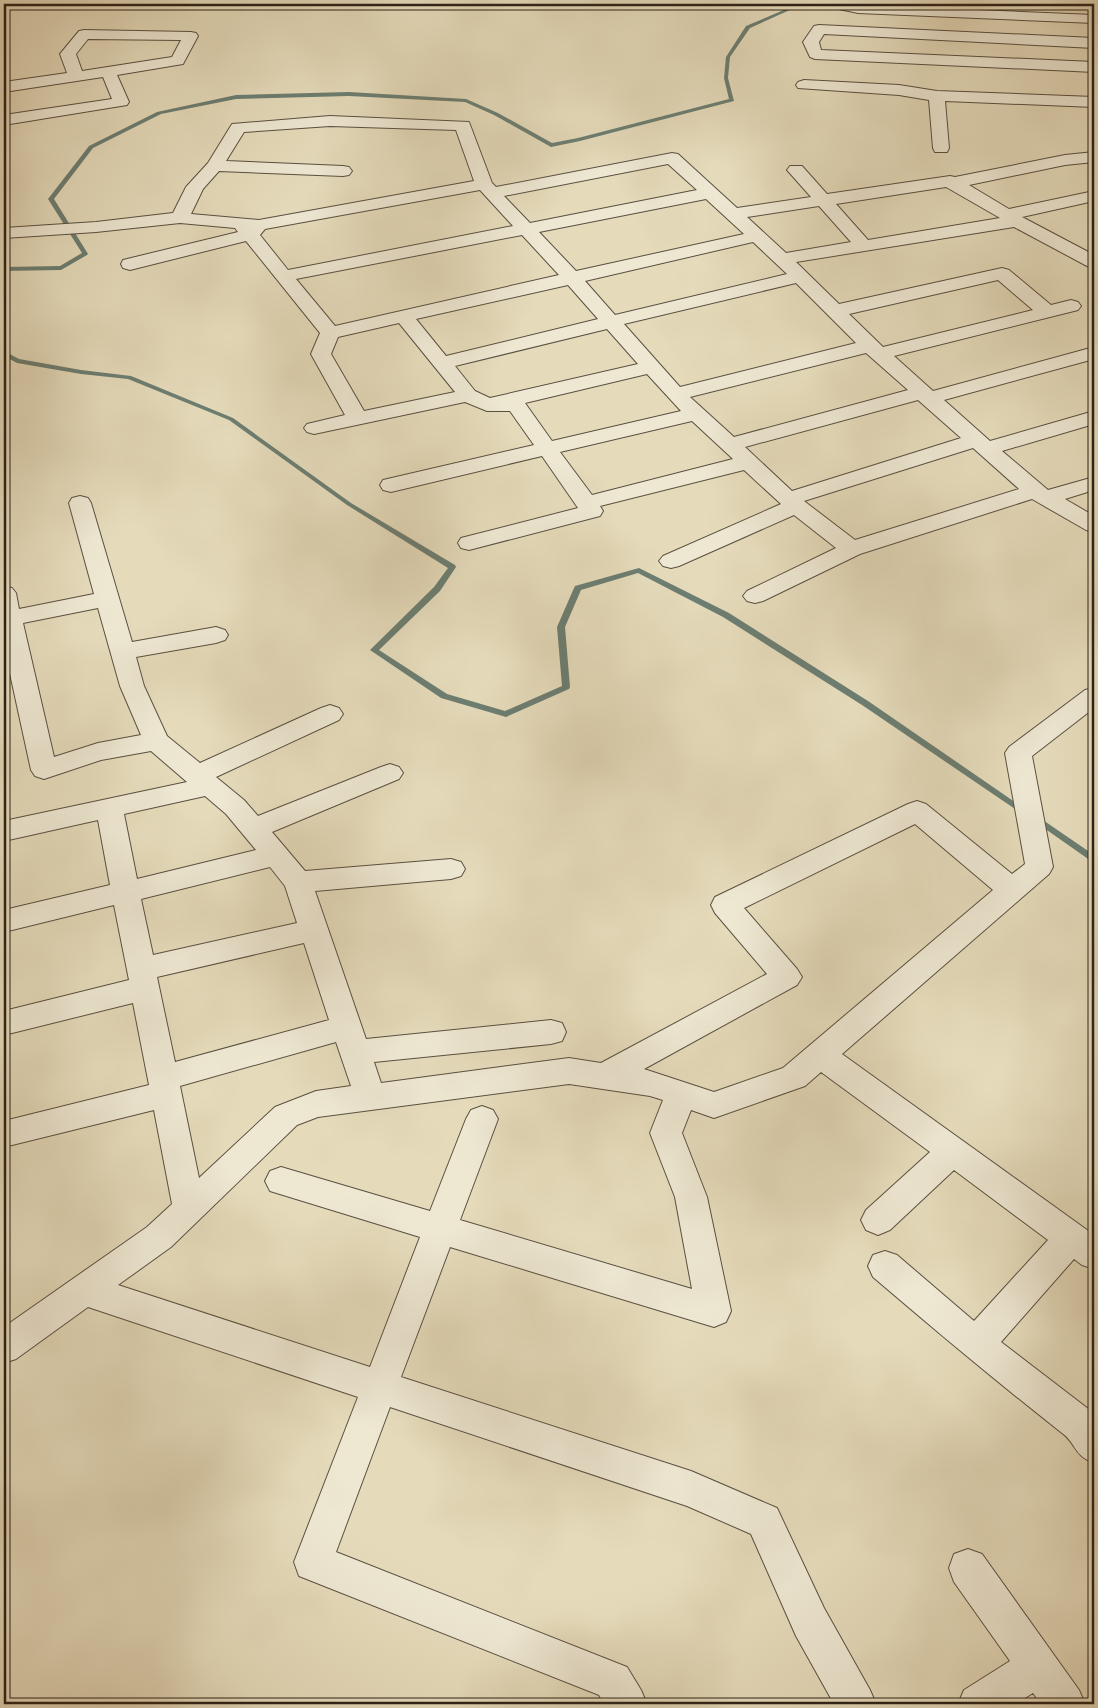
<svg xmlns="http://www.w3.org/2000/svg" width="1098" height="1708" font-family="Vollkorn,serif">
	<rect width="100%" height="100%" fill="#e5dbbb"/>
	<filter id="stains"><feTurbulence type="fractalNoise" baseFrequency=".004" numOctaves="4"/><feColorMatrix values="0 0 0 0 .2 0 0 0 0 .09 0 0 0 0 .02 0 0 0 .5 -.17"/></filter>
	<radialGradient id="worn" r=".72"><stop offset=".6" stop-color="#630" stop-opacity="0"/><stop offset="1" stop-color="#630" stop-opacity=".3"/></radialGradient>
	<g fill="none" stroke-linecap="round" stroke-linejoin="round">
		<path fill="#6c7e72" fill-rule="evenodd" d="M798,4H803L750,28L730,57L728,78L734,101L580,141L551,147L494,115L465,102L349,96L236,99L161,114L93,148L54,199L88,254L87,255L61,270L4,271V267L60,266L82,253L48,199L89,146L157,112L236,95L349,92L466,99L498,113L552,143L578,138L729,99L724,78L726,57L746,26Z
			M4,351L19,359L81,370L131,376L233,418L351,503L455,565L456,567L440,591L379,650L447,694L505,711L562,686L557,627L574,588L575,586L639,568L729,613L868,701L1028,811L1027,813H1021L862,705L723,617L638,573L581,590L565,627L570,687L569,689L506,717L441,698L370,650L434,587L448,568L347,505L229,420L128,379L81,374L17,363L4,356Z
			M1037,816L1094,855V862L1091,861L1034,821L1033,819L1034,817Z"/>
		<g stroke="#5a5041" stroke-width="2">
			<path id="minor" d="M838,4L1094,15V23L858,13L839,9L837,6Z
				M819,25L1094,38V48L824,34L819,42L821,50L1094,62V72L815,59L810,57L803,42L814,26Z
				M84,30L191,32L196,33L198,36L183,64L117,75L129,102L127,105L4,125V115L112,99L103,77L4,92V82L67,73L60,54L79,31ZM88,39L181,40L172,57L82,71L76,54Z
				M804,80L899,85L937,91L1094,97V107L945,101L949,148L947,152H935L933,148L929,100L899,95L798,88L796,85L798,82Z
				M330,116L469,122L492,183L496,187L672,153L678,154L737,208L811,197L787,170L790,166H802L827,194L950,176L955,177L1065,155L1094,152V162L1065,165L969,185L1009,209L1094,191V201L1022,217L1094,255V267L1087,266L1014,227L796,262L839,304L1002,268L1009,270L1051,305L1071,300L1078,302L1081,306L1078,310L894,356L933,391L1094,347V359L944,400L990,441L1094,411V424L1002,451L1048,490L1094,477V490L1065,499L1094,516V532L1086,530L1032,499L860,554L763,601L755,603L747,601L743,596L747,591L836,548L794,515L679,566L671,568L663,566L659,561L663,556L781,504L744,470L600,506L603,511L600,516L469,550L461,548L458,543L461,538L578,508L542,456L391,492L383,490L380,485L383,480L534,445L510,411H487L465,402L314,434L307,432L304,428L307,424L345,415L311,354L320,333L246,241L130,270L123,268L121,264L123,260L238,232L235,228L180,223L96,232L4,238V228L96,222L173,213L186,187L208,163L232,124ZM330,126L456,130L474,181L259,220L191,214L203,189L219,171L343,176L349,175L352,171L349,167L343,166L226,161L244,132ZM668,164L697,190L530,223L504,196ZM946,187L1000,218L868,240L836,204ZM480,190L513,226L288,270L260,235L265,229ZM706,199L744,234L576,271L539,232ZM819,206L851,242L786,253L747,217ZM522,235L559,275L335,326L296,279ZM753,242L787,274L615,315L585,281ZM998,280L1033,310L883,347L849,314ZM796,283L856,343L680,387L624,324ZM568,285L598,319L446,356L416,319ZM399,323L455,392L364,411L331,354L338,337ZM607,329L638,364L490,398L475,391L455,366ZM866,353L908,390L734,437L690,397ZM647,374L681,411L552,441L525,403ZM918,400L961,438L792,491L745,447ZM692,421L733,459L592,495L560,452ZM973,448L1019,489L855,540L804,501Z
				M80,496L88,498L91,503L132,642L216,627L225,630L228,635L225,640L216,643L136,657L144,686L167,736L200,763L321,708L330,705L339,708L343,714L339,720L216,777L244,800L258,816L381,767L390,764L399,767L403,773L399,779L272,832L305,871L451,859L461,862L465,869L461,876L451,879L315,891L366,1039L551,1020L562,1023L566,1032L562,1041L551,1044L374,1062L381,1083L569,1058L601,1063L767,974L715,913L711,905L715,897L908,804L917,801L926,804L1012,874L1025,864L1005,753L1009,747L1085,690L1094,688V708L1032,756L1053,867L1049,874L842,1054L1094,1235V1269L1082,1265L1074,1259L1001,1342L1091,1411L1094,1415V1463C1073,1455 1077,1444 1062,1433C997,1382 935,1330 873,1277L868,1266L873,1255L885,1251L897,1255L974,1321L1048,1240L954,1170L890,1230L878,1235L866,1230L861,1220L866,1210L930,1152L821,1072L805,1086L714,1118L691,1110L682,1133L707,1197L731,1311L726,1322L714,1327L450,1247L401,1377L691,1471L777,1508L824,1608L870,1690L876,1704H834L796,1636L751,1534L687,1506L390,1407L336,1552L627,1667L641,1690L647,1704H604L599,1695L299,1576L294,1562L358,1397L88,1307L16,1359L4,1363V1327L147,1227L172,1204L154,1110L4,1147V1121L149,1085L133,1003L4,1035V1011L129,980L114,905L4,932V910L110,885L98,820L4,841V821L187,782L151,751L101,760L44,779L35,776L31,770L4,646V586L12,588L16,593L19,609L94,594L69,503L72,498ZM98,608L120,686L141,735L98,743L54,757L23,623ZM205,796L226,814L256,850L137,879L124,814ZM915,824L993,890L783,1068L714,1092L644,1069L797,985L802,977L797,969L744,908ZM270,867L285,886L297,923L153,955L141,899ZM304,943L329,1020L175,1062L157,977ZM336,1042L351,1086L316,1091L275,1107L199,1178L180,1086ZM569,1084L650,1096L663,1100L650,1133L675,1197L692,1289L460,1220L498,1119L493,1110L482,1106L471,1110L466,1119L430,1211L281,1167L270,1171L265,1181L270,1191L420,1237L370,1367L118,1285L171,1247L297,1125L318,1117Z
				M968,1549L982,1554L1079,1690L1085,1704H1041L1033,1693L1015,1704H958L964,1690L1010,1661L954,1582L949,1568L954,1554Z"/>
		</g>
		<use href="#minor" fill="#eee8d3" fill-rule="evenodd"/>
	</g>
	<rect width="1098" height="1708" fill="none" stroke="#e5dbbb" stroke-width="20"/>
	<rect x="5" y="5" width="1088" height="1698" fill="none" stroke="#2c2218" stroke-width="2.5"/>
	<rect x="10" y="10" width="1078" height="1688" fill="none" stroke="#2c2218"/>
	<rect width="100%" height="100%" filter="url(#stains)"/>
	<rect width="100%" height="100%" fill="url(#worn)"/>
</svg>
